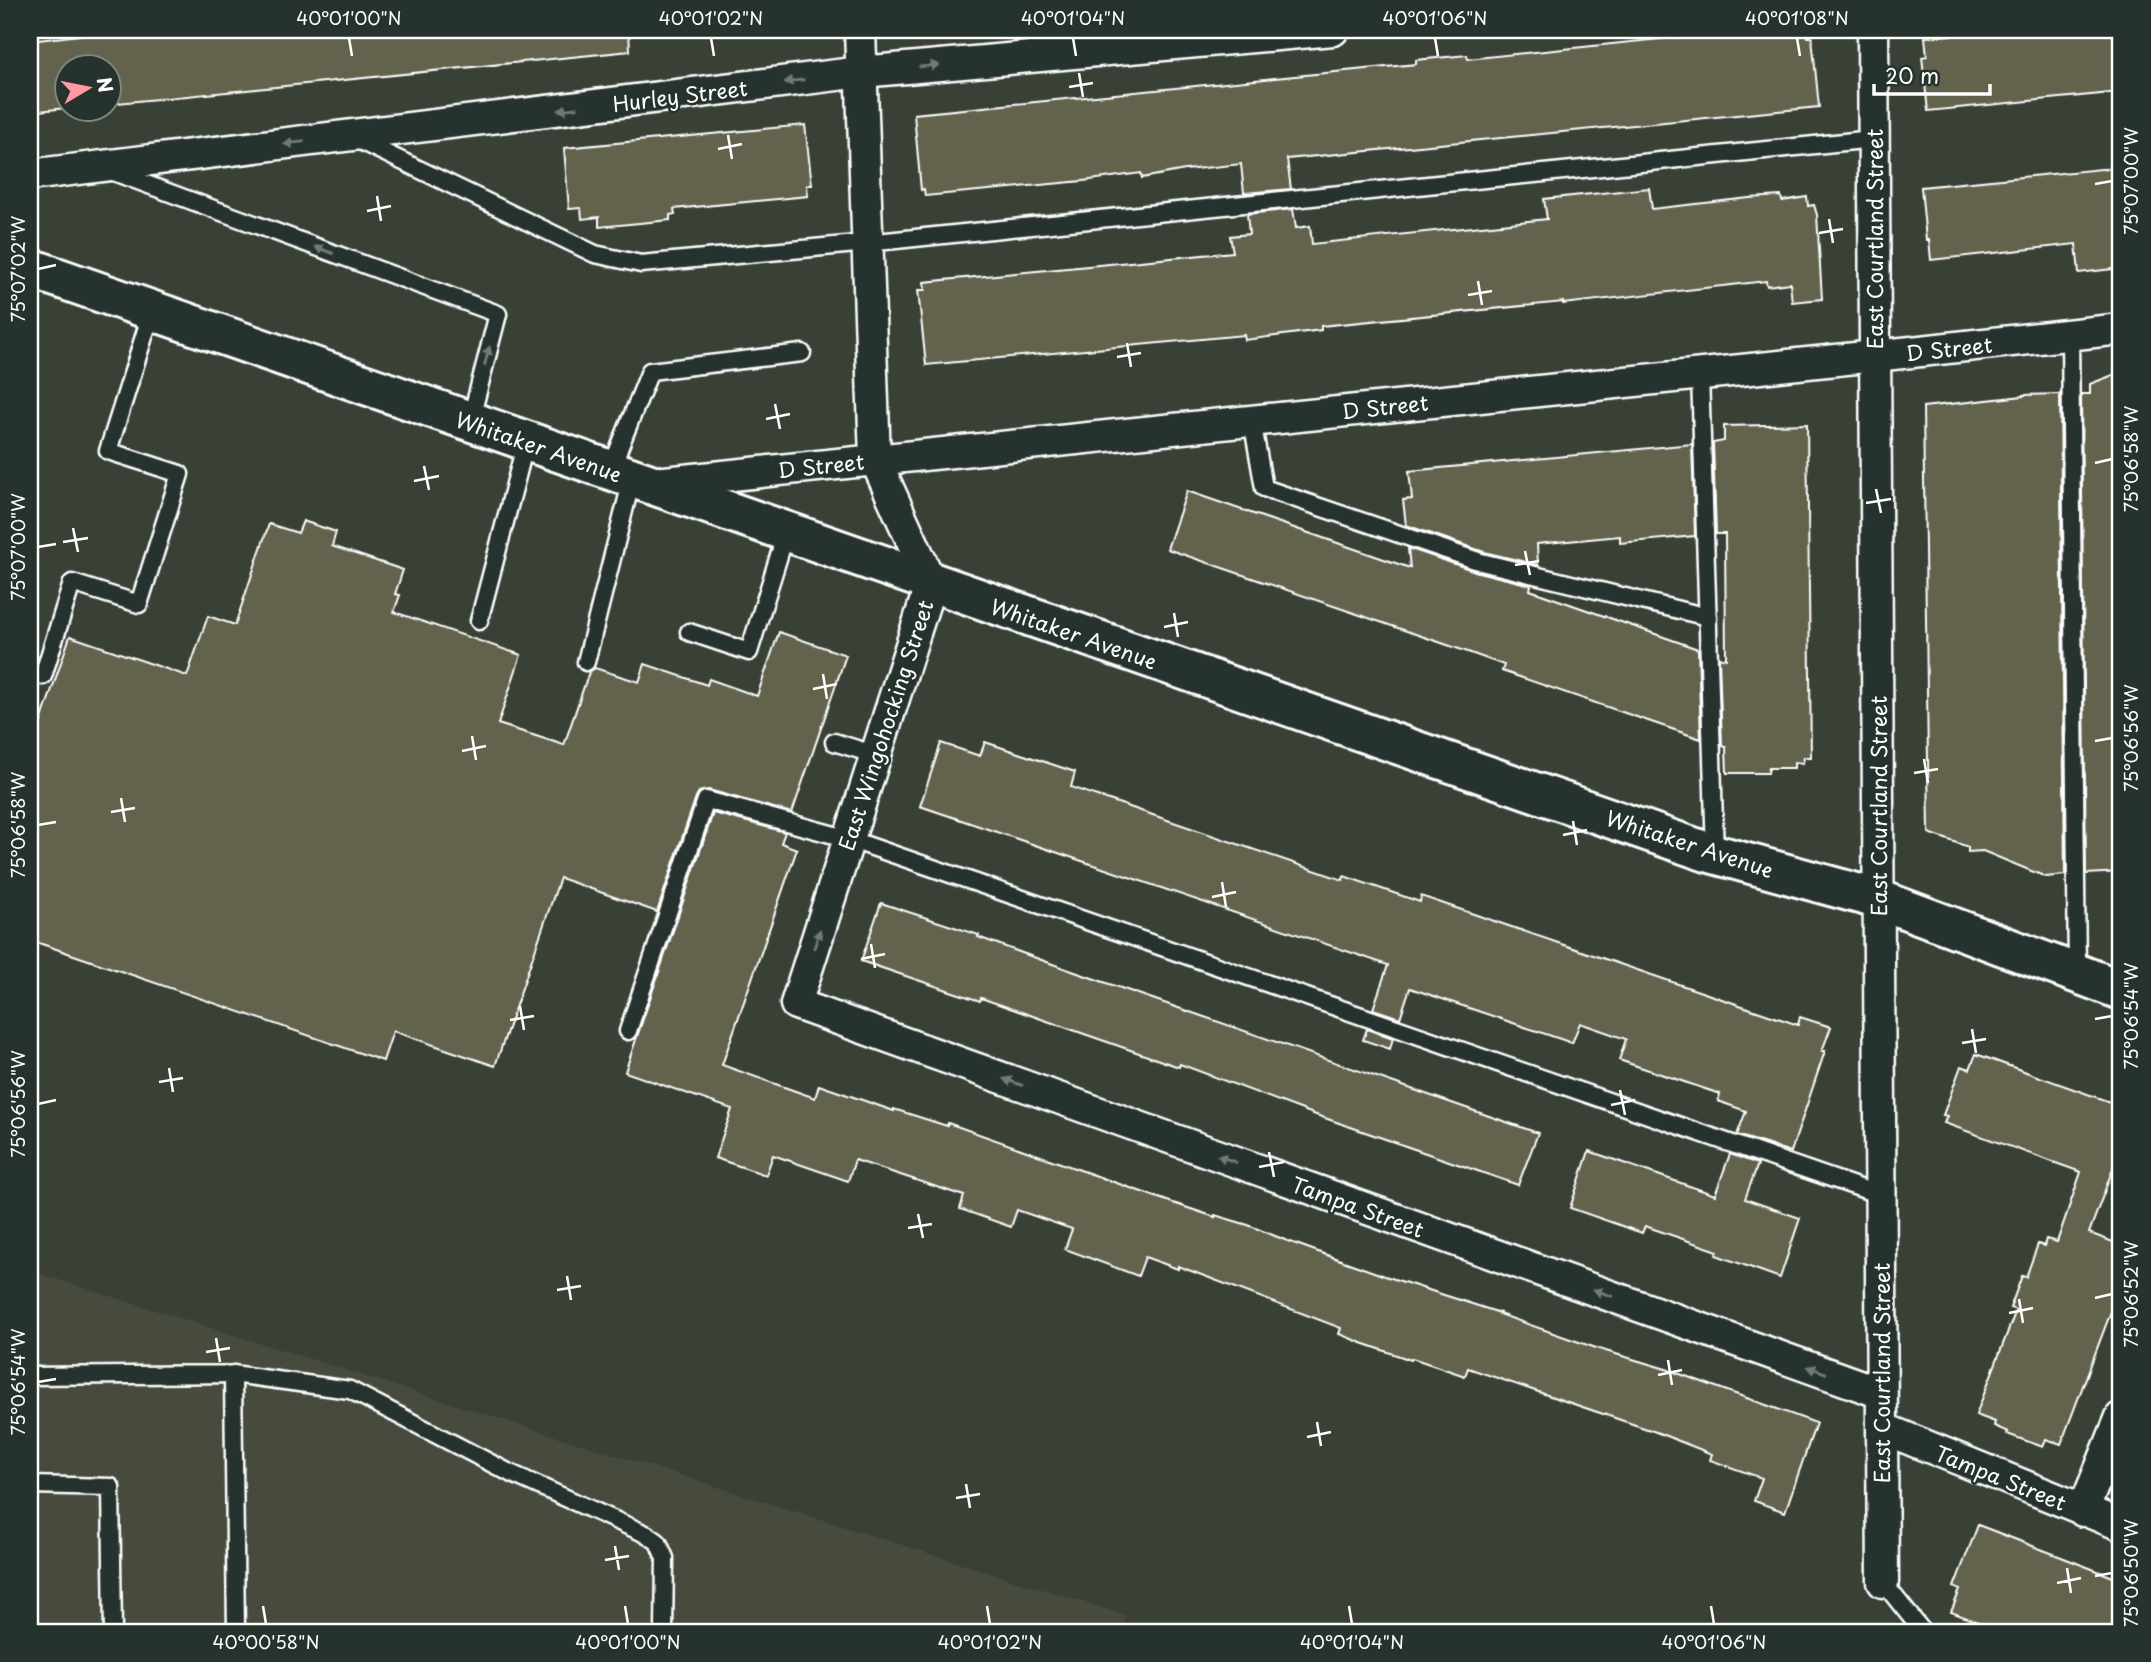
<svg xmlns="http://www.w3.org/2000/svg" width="2151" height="1662" font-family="'Playpen Sans',sans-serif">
	<rect width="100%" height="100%" fill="#394137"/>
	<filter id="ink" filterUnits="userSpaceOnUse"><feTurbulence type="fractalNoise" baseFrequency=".0143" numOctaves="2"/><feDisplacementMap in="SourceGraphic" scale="14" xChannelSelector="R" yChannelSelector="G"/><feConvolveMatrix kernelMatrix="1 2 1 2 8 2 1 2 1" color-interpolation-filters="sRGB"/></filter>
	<g filter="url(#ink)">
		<path fill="#464b3e" d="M30,1271L1125,1615V1632H30Z"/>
		<path fill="#64624e" stroke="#fff" stroke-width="2" d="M79,30H629L630,51L108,104V66H66V108L30,112V41L80,35Z
			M1746,30H1806L1807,37H1812L1819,107L1287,159L1291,189L1244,193L1241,164L1185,170L1142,178L1141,173L1083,181L925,196L924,189L921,190L914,114L1416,64V60L1467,55L1468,59Z
			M2022,30H2121V92L1928,111L1922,57L1927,56L1925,37Z
			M805,125L812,185H807L808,196L674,209L675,214L670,215V220L599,227V217L582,219L581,208L569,209L564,148Z
			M2121,167V268L2079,273L2076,244L1931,260L1929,240H1926L1921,187Z
			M1649,188L1652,209L1749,198L1781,196L1782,201L1807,197L1808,206L1814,205L1817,215L1822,299L1792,302L1790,283L1767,286L1766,281L1563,304V302L1321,326V330L1245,340L1244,335L926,365L918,290H925L924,282L1233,252L1230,236L1249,234L1247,214L1293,209L1296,228L1310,226L1312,244L1547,219L1544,199Z
			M2121,372V872L2086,874L2081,394H2090V384Z
			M2060,394L2065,875L2046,877L1983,851L1968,852V847L1929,833L1923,407L2023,396V395Z
			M1807,424L1811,757H1804L1803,763L1794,762V768H1769L1768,773H1727L1726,747L1722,746L1719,657L1726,659L1725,534H1716L1713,443L1724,441V426Z
			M1692,444L1695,536L1620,543V536L1537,544L1538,565L1484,552L1406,525L1403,500L1412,499L1409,471Z
			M1187,491L1410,568L1408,548L1478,572L1531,585L1530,590L1698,649L1701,739L1502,671L1504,665L1465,651L1167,549Z
			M303,521L336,532L332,546L403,570L395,594L400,595L394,612L521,655L498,724L564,745L589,672L595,668L639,682L645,664L707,685L709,679L757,696L779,632L846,655L792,813L709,790L699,792L696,797L657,912L560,878L495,1066L393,1031L383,1061L30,940V754L70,636L187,676L208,616L235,625L269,524L298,533Z
			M985,742L1075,772L1071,787L1343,880L1344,876L1420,902L1421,896L1798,1025L1800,1017L1831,1027L1822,1051H1825L1791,1152L1737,1135L1746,1111L1718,1101L1720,1094L1619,1060L1626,1039L1580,1023L1572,1043L1410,988L1400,1018L1373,1009L1388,965L920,806L941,743L980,756Z
			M713,813L785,832L781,843L797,849L722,1065L815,1098L819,1085L894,1111V1109L947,1126L948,1123L1170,1202L1215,1217V1215L1248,1225L1285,1240L1385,1276L1500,1313L1499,1314L1599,1349L1666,1369L1816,1423L1785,1512L1754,1501L1762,1478L1710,1460L1712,1454L1656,1432L1468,1368L1465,1376L1412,1358L1411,1360L1362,1343L1339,1334L1341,1328L1178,1266V1269L1145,1257L1138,1276L1065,1249L1072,1229L1017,1210L1011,1227L960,1209L964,1196L855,1160L848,1181L773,1155L766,1175L715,1158L732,1109L625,1072Z
			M881,903L979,935L978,937L1072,971L1538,1133L1518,1185L1316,1115L1180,1064L1179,1067L1027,1014L981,998L980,1001L861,961Z
			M1367,1029L1393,1038L1390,1049L1363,1040Z
			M1976,1054L2121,1106V1168L2114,1166L2089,1233L2121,1245V1285L2061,1444L2046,1439L2043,1447L2007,1434L2008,1432L1994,1426L1995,1422L1976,1415L2016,1310L2010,1308L2022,1276L2026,1277L2038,1244L2044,1246L2046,1239L2057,1242L2081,1172L1944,1123L1947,1116L1943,1115L1961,1066L1970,1069Z
			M1589,1151L1715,1195L1730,1154L1758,1164L1745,1199L1800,1218L1780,1278L1716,1255L1718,1251L1645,1226L1642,1233L1570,1208Z
			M1978,1525L2121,1580V1632H2004L1951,1612L1960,1590L1954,1587Z"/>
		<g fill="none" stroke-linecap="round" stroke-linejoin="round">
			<g stroke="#fff" stroke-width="21">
				<path id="lane" d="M356,139L595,254L641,264L867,243L1873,139
					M108,170L498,314L470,422
					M2070,334L2077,972
					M1700,374L1715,854
					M1252,420L1264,488L1481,562L1708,617
					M610,471L650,371L802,353
					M479,621L526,442
					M689,632L749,652L786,533
					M586,662L632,479
					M43,676L72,583L139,604L180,474L108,451L152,311
					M834,742L876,755
					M628,1031L706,800L849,839L1880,1195
					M233,1374L236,1632
					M30,1376L233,1374L350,1390L508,1472L648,1535L658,1542L665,1558L664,1632
					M30,1485L111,1487L113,1632
					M1883,1582L1923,1632"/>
			</g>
			<g stroke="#fff" stroke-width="35">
				<path id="street" d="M860,30L875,459L931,583L796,1004L1881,1393
					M1873,30L1883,1582
					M30,175L861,72L1333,30
					M655,483L1875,356L2121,329
					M1882,1428L2121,1525
					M2083,1511L2121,1417"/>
			</g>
			<g stroke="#fff" stroke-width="44">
				<path id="secondary" d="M30,268L1707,852L1878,899L2121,990"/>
			</g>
			<use href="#lane" stroke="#26332d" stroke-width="16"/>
			<use href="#street" stroke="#26332d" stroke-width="30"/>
			<use href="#secondary" stroke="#26332d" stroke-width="38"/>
		</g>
		<defs><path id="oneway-solid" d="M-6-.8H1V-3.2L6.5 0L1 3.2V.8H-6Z" transform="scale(1.75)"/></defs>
		<g fill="#727a76">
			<use href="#oneway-solid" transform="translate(929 66) rotate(-5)"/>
			<use href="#oneway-solid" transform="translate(794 81) rotate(173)"/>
			<use href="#oneway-solid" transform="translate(568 109) rotate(173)"/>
			<use href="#oneway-solid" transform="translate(294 143) rotate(173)"/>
			<use href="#oneway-solid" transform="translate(324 250) rotate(-160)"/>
			<use href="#oneway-solid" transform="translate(487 356) rotate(-75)"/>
			<use href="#oneway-solid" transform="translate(817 939) rotate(-72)"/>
			<use href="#oneway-solid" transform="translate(1013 1082) rotate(-160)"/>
			<use href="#oneway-solid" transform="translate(1227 1159) rotate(-160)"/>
			<use href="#oneway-solid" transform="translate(1603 1293) rotate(-160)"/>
			<use href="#oneway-solid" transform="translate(1817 1370) rotate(-160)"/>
		</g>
	</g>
	<path fill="none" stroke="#fff" stroke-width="2.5" d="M349,38L352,56M711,38L714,56M1073,38L1076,56M1435,38L1438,56M1797,38L1800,56M1079,73L1083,97M1069,87L1093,83M728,135L732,159M718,149L742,144M2095,184L2112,181M377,196L381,221M367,211L391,206M1829,219L1833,243M1819,233L1843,229M38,269L56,265M1478,281L1482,305M1468,295L1492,291M1127,343L1131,367M1117,357L1141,353M775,404L780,429M766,419L790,414M2095,463L2112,459M424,466L429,490M414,481L439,476M1876,489L1881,513M1866,503L1891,499M73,528L78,552M63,542L88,538M38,547L56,544M1525,551L1530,575M1515,565L1539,561M1174,613L1178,637M1164,627L1188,622M823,674L827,699M813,689L837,684M472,736L476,760M2095,741L2112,738M462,751L486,746M1924,759L1928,783M1914,773L1938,769M121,798L125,822M111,812L135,808M1573,821L1577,845M38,825L56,822M1563,835L1587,830M1222,882L1226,907M1212,897L1236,892M871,944L875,968M861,959L885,954M520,1006L524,1030M2095,1019L2112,1016M510,1020L534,1016M1972,1029L1976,1053M1962,1043L1986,1039M169,1068L173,1092M159,1082L183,1078M1620,1090L1625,1115M38,1104L56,1100M1611,1105L1635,1100M1269,1152L1274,1177M1259,1167L1284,1162M918,1214L923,1238M908,1228L932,1224M567,1276L571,1300M557,1290L581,1286M2095,1298L2112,1294M2019,1299L2023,1323M2009,1313L2033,1308M216,1338L220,1362M206,1352L230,1348M1668,1360L1672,1385M1658,1375L1682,1370M38,1382L56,1379M1317,1422L1321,1446M1307,1437L1331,1432M966,1484L970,1508M956,1498L980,1494M615,1546L619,1570M605,1560L629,1556M2067,1568L2071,1593M2095,1576L2112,1573M2057,1583L2081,1578M263,1606L266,1624M625,1606L628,1624M987,1606L990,1624M1349,1606L1352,1624M1711,1606L1714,1624"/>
	<g text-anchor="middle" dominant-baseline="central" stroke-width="5" stroke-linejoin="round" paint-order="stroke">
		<g font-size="21" fill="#fff" stroke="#26332d">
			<text transform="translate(680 95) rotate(-7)">Hurley Street</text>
			<text transform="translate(1874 239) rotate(-90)">East Courtland Street</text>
			<text transform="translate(1949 348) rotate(-6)">D Street</text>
			<text transform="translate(1385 406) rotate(-6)">D Street</text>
			<text transform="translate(539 446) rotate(19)">Whitaker Avenue</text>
			<text transform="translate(821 465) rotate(-6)">D Street</text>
			<text transform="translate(1074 633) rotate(19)">Whitaker Avenue</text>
			<text transform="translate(885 725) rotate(-72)">East Wingohocking Street</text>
			<text transform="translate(1878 806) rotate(-90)">East Courtland Street</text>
			<text transform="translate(1690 843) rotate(18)">Whitaker Avenue</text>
			<text transform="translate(1358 1206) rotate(20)">Tampa Street</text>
			<text transform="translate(1881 1373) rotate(-90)">East Courtland Street</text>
			<text transform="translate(2001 1477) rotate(22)">Tampa Street</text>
		</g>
	</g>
	<rect width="2151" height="1662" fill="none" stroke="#26332d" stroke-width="77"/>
	<g transform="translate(88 88) rotate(80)"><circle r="33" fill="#26332d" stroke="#7d8581" stroke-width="2"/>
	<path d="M0-5L12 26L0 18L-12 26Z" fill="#ff9aa2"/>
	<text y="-10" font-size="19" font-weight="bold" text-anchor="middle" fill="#ffffff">N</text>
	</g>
	<path d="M1874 84v10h116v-10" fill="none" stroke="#ffffff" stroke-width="3.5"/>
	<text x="1885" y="84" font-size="21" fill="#ffffff" stroke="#26332d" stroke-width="5" paint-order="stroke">20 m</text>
	<rect x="38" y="38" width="2074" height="1586" fill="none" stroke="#fff" stroke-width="2.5"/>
	<g font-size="18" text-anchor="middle" fill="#fff">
		<text x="349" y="25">40°01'00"N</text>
		<text x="711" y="25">40°01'02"N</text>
		<text x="1073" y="25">40°01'04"N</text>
		<text x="1435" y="25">40°01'06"N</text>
		<text x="1797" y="25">40°01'08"N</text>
		<text transform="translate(2132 181) rotate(-90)" y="6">75°07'00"W</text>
		<text transform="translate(19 269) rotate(-90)" y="6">75°07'02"W</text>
		<text transform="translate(2132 459) rotate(-90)" y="6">75°06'58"W</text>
		<text transform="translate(19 547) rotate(-90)" y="6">75°07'00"W</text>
		<text transform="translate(2132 738) rotate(-90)" y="6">75°06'56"W</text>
		<text transform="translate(19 825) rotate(-90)" y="6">75°06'58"W</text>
		<text transform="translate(2132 1016) rotate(-90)" y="6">75°06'54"W</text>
		<text transform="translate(19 1104) rotate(-90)" y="6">75°06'56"W</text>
		<text transform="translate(2132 1294) rotate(-90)" y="6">75°06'52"W</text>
		<text transform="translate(19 1382) rotate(-90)" y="6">75°06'54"W</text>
		<text transform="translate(2132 1573) rotate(-90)" y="6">75°06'50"W</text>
		<text x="266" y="1649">40°00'58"N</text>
		<text x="628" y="1649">40°01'00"N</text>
		<text x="990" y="1649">40°01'02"N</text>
		<text x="1352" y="1649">40°01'04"N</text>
		<text x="1714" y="1649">40°01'06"N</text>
	</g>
</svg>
